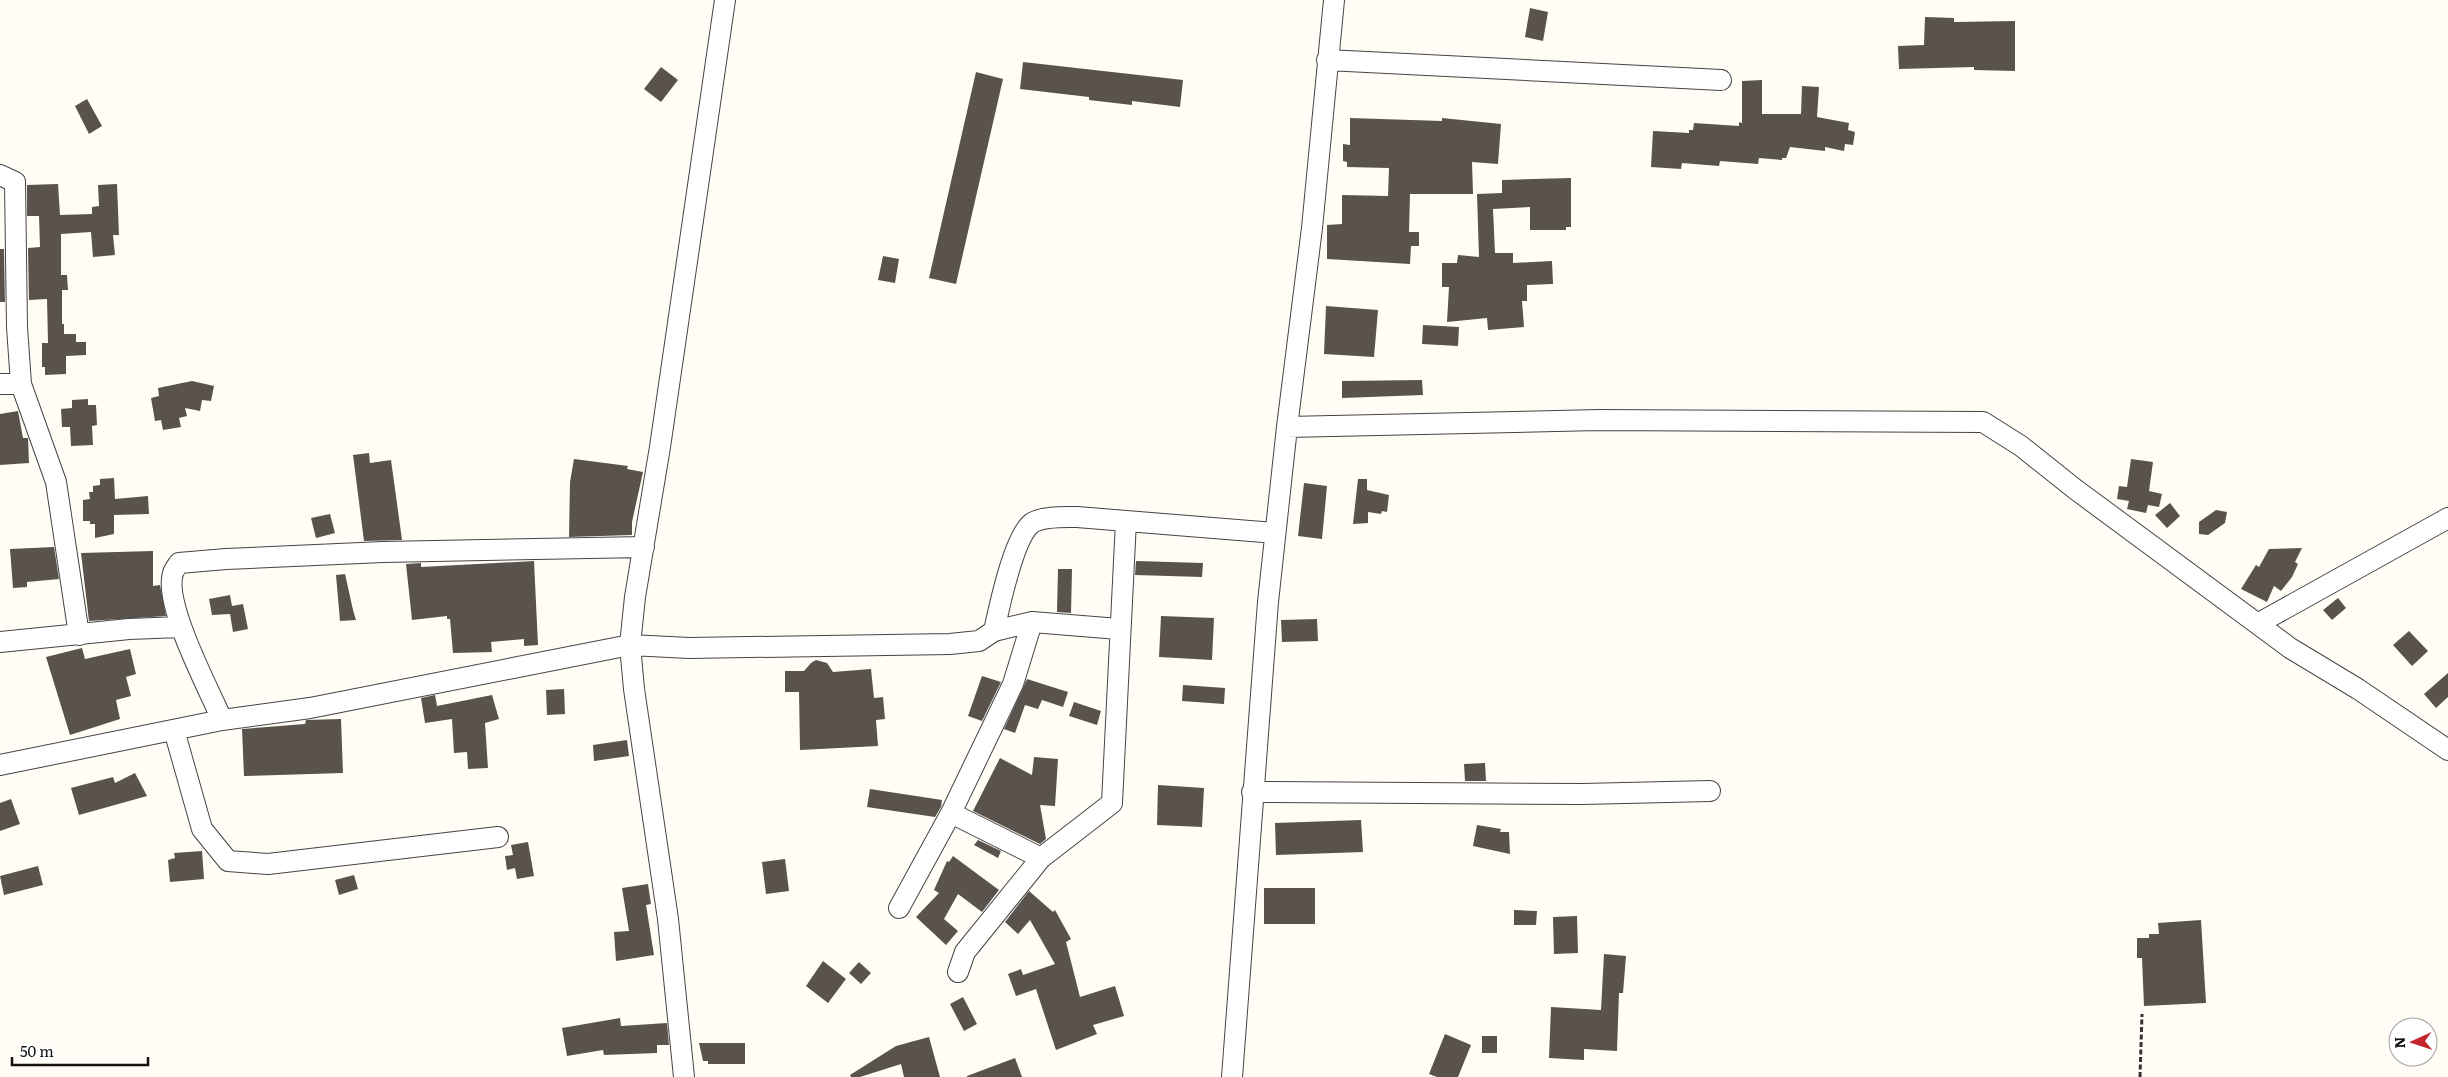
<svg xmlns="http://www.w3.org/2000/svg" width="2448" height="1077" font-family="Literata,serif">
	<rect width="100%" height="100%" fill="#fffdf5"/>
	<path fill="#5a524d" d="M1530,8L1548,12L1543,41L1525,37Z
		M1925,17L1954,18V22L2015,21V71L1974,70V67L1899,69L1898,46L1924,45Z
		M1023,62L1183,80L1180,107L1132,101V105L1089,100V97L1020,89Z
		M661,67L678,80L661,102L644,89Z
		M976,72L1003,79L956,284L929,278Z
		M1762,80V114H1801L1802,86L1819,87L1817,117L1849,123L1848,130L1855,132L1853,145L1845,144L1844,151L1825,147V151L1790,147L1786,158H1782V160L1759,158L1758,164L1720,161L1719,166L1682,163L1681,169L1651,167L1653,131L1689,133V130H1693L1694,123L1739,126V122L1742,123V81Z
		M87,99L102,126L89,134L75,106Z
		M1350,118L1442,121V118L1501,124L1498,164L1472,162L1473,194H1410L1409,232H1419V246H1411L1410,264L1327,259V225L1342,224V195L1388,196L1389,168L1347,167V162L1343,161V144L1350,145Z
		M1571,178V227H1566V230H1530V207L1493,209L1495,253H1513V263L1552,261L1553,284L1527,285V301H1522L1524,327L1488,330L1487,318L1447,322L1449,287H1442V263H1457L1458,255L1479,257L1477,194L1502,193V180Z
		M58,184L60,215L92,214V207L99,206L98,185L117,184L119,235H113L115,255L93,257L91,232L61,234V275H67L68,290H62V324H64V334H76V342H86V355L66,356V374L45,375V367H42V343H48L47,299L29,300L28,248L40,247L39,216H27V185Z
		M0,249H4L5,302H0Z
		M883,256L899,259L895,283L878,280Z
		M1326,306L1378,310L1374,357L1324,354Z
		M1423,325L1459,327L1458,346L1422,344Z
		M1422,380L1423,395L1342,398V381Z
		M192,381L214,386L211,401L202,400L200,411L185,408L187,416L179,418L181,427L163,430L161,420L155,421L151,398L159,396L158,388Z
		M88,399V405H96L97,425L92,426L93,445L71,446L70,427H62L61,409L72,408V400Z
		M18,411L23,438H28L29,463L0,465V414Z
		M369,453L370,463L391,460L402,540L364,541L353,455Z
		M574,459L628,466L627,469L643,472L632,522V535L569,537L570,482Z
		M2131,459L2153,462L2149,491L2162,494L2159,507L2148,505L2146,513L2127,509L2129,501L2117,499L2119,486L2127,487Z
		M114,478L115,499L148,496L149,514L114,515V534L95,538V524H90V521H83V500L90,499L89,492H93V486L100,485V479Z
		M1358,479H1367V490L1389,495L1387,512L1382,511L1381,514L1368,512V523L1353,524Z
		M1304,483L1327,486L1322,539L1298,536Z
		M2170,503L2180,516L2167,528L2155,515Z
		M2216,510L2227,512L2225,523L2208,535L2199,534V522Z
		M330,514L335,533L316,538L311,518Z
		M54,547L59,579L27,582V587L13,588L10,549Z
		M2302,548L2295,562L2298,564L2292,577L2281,591L2274,586L2267,602L2241,589L2256,565L2259,567L2269,549Z
		M153,551V586L160,585L166,616L89,621L81,553Z
		M534,561L538,645L524,646V639L491,642L492,652L453,653L450,619H447V616L412,620L406,564L421,563V567Z
		M1136,561L1203,563L1202,577L1135,575Z
		M1058,569H1072L1071,613L1057,612Z
		M345,574L353,610L356,620L340,621L336,575Z
		M230,595L232,606L243,604L248,629L233,632L230,614L212,615L209,599Z
		M2338,598L2346,608L2332,620L2323,610Z
		M1161,616L1214,618L1212,660L1159,657Z
		M1317,619L1318,641L1282,642L1281,620Z
		M2409,631L2428,651L2412,666L2393,645Z
		M82,648L85,659L130,649L136,674L126,677L131,696L116,700L120,719L70,735L46,657Z
		M816,660L827,663L833,672L871,669L874,698L883,697L885,719L876,720L878,746L800,750L799,692H785V671H804L811,663Z
		M2448,673V697L2436,708L2424,694Z
		M982,676L1001,682L982,721L968,716Z
		M1027,679L1068,692L1063,707L1042,700L1038,709L1025,705L1015,733L1004,729Z
		M1183,685L1225,688L1224,704L1182,701Z
		M564,689L565,714L547,715L546,690Z
		M435,695L437,706L492,695L499,719L485,723L488,768L468,769L467,752L454,753L452,719L425,723L421,698Z
		M1074,702L1101,711L1097,725L1069,716Z
		M341,719L343,773L244,776L242,729L305,724L306,720Z
		M627,740L629,756L594,761L593,745Z
		M1034,757L1058,759L1055,806L1040,805L1046,839L1040,844L973,811L1000,758L1032,775Z
		M1485,763L1486,781H1465L1464,764Z
		M135,773L147,796L79,815L71,788L113,777L115,783Z
		M1158,785L1204,788L1202,827L1157,825Z
		M870,789L942,800L941,807L935,817L867,807Z
		M11,799L20,824L0,831V803Z
		M1361,820L1363,852L1276,855L1275,823Z
		M1477,825L1501,829L1500,832H1509L1510,854L1473,846Z
		M978,840L1001,851L998,858L974,845Z
		M528,842L534,876L517,879L515,868L507,870L505,856L513,855L511,845Z
		M202,851L204,879L170,882L168,860L175,858L174,853Z
		M953,856L999,890L982,912L958,894L944,919L958,931L946,945L916,917L939,893L934,890L947,861L949,862Z
		M785,859L789,891L766,894L762,862Z
		M38,866L43,885L4,895L0,876Z
		M354,875L358,889L339,895L335,880Z
		M648,884L651,904L646,905L654,955L616,961L614,932L629,931L622,888Z
		M1264,888H1315V924H1264Z
		M1029,891L1053,912L1055,910L1071,939L1066,942L1080,997L1115,986L1124,1016L1093,1025L1097,1034L1056,1050L1036,989L1016,996L1008,974L1021,969L1023,975L1055,964L1030,920L1018,934L1005,922Z
		M1514,910L1537,911L1536,925H1514Z
		M1577,916L1578,953L1554,954L1553,917Z
		M2201,920L2206,1003L2144,1006L2142,958H2137V938H2149V934H2159L2158,923Z
		M1604,954L1626,956L1623,993H1619L1617,1051L1584,1049V1060L1549,1058L1551,1007L1601,1010Z
		M823,961L846,979L828,1003L806,986Z
		M859,962L871,973L861,984L849,973Z
		M963,997L977,1024L964,1031L950,1004Z
		M620,1018L621,1026L667,1023L669,1045H657V1053L604,1055L603,1050L567,1056L562,1028Z
		M1445,1034L1471,1045L1458,1077H1437L1429,1074Z
		M1482,1036H1497V1053H1482Z
		M929,1037L940,1077H904L901,1064L860,1077H851L850,1075L896,1046Z
		M699,1043H745V1064H708V1061H703Z
		M1015,1058L1022,1077H967V1076Z"/>
	<g fill="none" stroke-linecap="round" stroke-linejoin="round">
		<g stroke="#444" stroke-width="22">
			<path id="street" d="M1327,60L1721,80
				M0,175L15,182L17,327L21,384L56,482L79,635
				M0,384H21
				M1287,427L1599,420L1983,422L2021,446L2075,489L2290,648L2358,689L2448,750
				M2259,623L2448,518
				M994,631L1032,622L1119,629
				M0,642L129,629L181,627
				M222,720C209,689 163,604 173,573C174,570 177,566 179,563L226,559L383,552L644,547
				M174,730L202,829L228,861L268,864L498,837
				M0,765L222,720L310,708L630,645L689,648L950,644L979,641L994,631C999,608 1014,536 1032,523C1043,516 1064,517 1077,517L1275,533
				M1252,792L1582,794L1710,791
				M951,813L1041,858
				M899,908L951,813L1013,684L1032,622
				M958,972L965,952L1041,858L1112,803L1126,521
				M684,1077L668,919L634,689L630,645L635,597L660,447L725,0
				M1232,1077L1268,602L1287,427L1312,228L1334,0"/>
		</g>
		<path stroke="#333" stroke-width="3" stroke-dasharray="5 2.5" stroke-linecap="butt" d="M2140,1077L2142,1014"/>
		<use href="#street" stroke="#fff" stroke-width="20"/>
	</g>
	<g transform="translate(2413 1042) rotate(267)"><circle r="24" fill="#ffffff" stroke="#a0a0a0"/>
	<path d="M0-4L9 19L0 12L-9 19Z" fill="#c4262e"/>
	<text y="-8" font-size="14" font-weight="bold" text-anchor="middle" fill="#111111">N</text>
	</g>
	<path d="M12 1057v8h136v-8" fill="none" stroke="#111111" stroke-width="2.5"/>
	<text x="20" y="1057" font-size="15" fill="#111111" stroke="#ffffff" stroke-width="4" paint-order="stroke">50 m</text>
</svg>
